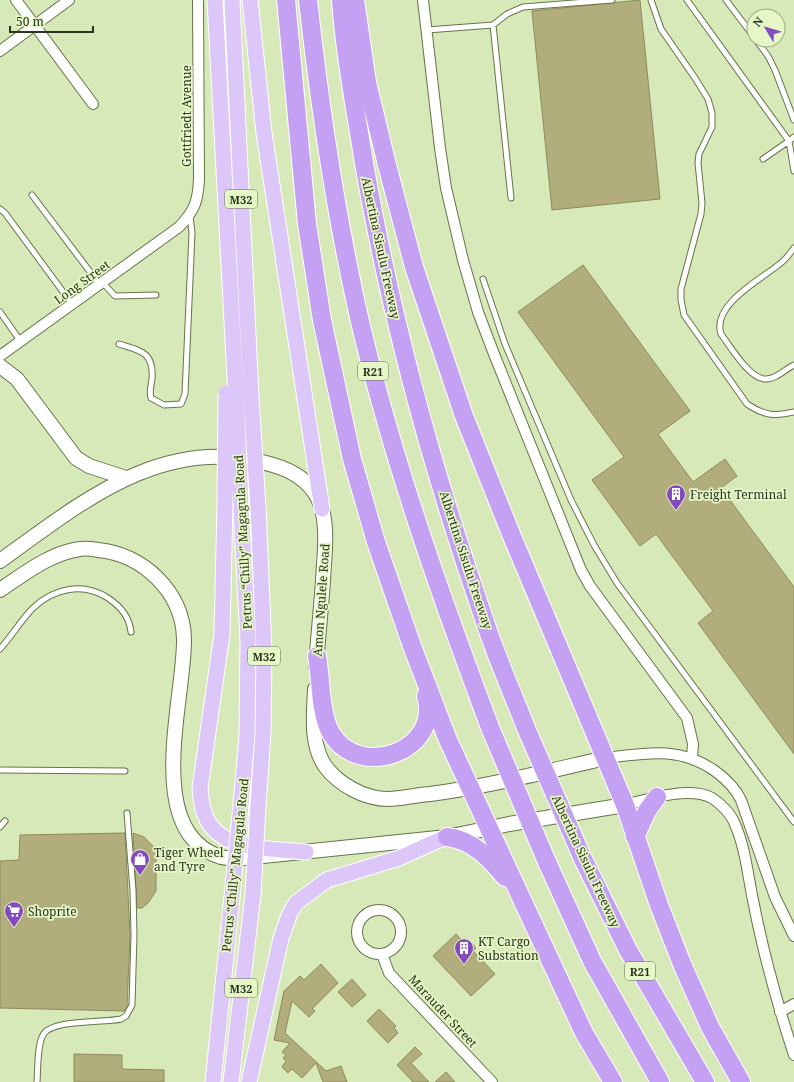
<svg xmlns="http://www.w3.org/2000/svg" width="794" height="1082" font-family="'Noto Serif',serif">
	<rect width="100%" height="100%" fill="#d8e9b9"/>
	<path fill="#b1ad7c" stroke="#8e8a5a" d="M640,0L660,199L552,210L532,11Z
		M583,265L690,411L658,434L693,482L725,459L737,476L721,488L794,587V754L698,623L713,611L656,534L640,546L592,480L624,457L518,312Z
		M125,833L130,935L127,1007L124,1011L0,1008V861L19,860L20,835Z
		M133,833L144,837L156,849V891L148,903L142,908H137Z
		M456,934L465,944L469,940L476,948L473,951L495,974L471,996L433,956Z
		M321,964L338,983L312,1009L315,1011L309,1017L292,1001L285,1033L326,1071L341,1066L347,1082H323L316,1063L302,1078L292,1069L288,1073L282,1067L286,1061L283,1058L286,1055L282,1052L290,1043L274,1040L284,991L300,976L304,980Z
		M352,979L366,995L352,1007L338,992Z
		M379,1009L396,1026L394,1028L398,1033L388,1043L367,1021Z
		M415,1047L422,1054L411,1063L429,1082H413L397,1065Z
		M74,1054L122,1055V1069L164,1070V1082H74Z
		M446,1072L455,1082H435Z"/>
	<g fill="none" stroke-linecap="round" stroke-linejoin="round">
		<g stroke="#667449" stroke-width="7">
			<path id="lane" d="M651,0L661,29L695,78L708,99L712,113V127L699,154L698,163L702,203L701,214L681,289V300L684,315L747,404C763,415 775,417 794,412
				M687,0L789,141L794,137
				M726,0L754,37
				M493,25L511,198
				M427,30L493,25L507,14L523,7L612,0
				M756,40L768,56L775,70L794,120
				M763,159L789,141L794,171
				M32,195L100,285
				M0,209L5,213L72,304
				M794,248C790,253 787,258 782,262C764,278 711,304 721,334C730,346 750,380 766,379C777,379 785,369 794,365
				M483,279L505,344L571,500L594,545L617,583L794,822
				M103,283L115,296L156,295
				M0,312L21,342
				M119,344C141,351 154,352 152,379C151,385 149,392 151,398L164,405L181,404L185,394L192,233L190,216
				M0,649C12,636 21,620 33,608C54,588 83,582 108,598C121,607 129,616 131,632
				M0,770L125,771
				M0,827L5,821
				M37,1082C38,1070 37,1045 43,1035C51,1019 104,1023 121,1019L126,1016L132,1005L134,935L133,891L127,813"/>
		</g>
		<g stroke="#667449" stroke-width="12">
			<path id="street" d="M16,0L93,104
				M423,0L440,148L446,188L463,260L478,312L494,354L581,570L590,586L687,718L693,744L692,757
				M0,51L69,0
				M0,356L179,227C195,210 198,201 199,179L198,0
				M606,758C646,753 680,746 715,771C726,779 735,787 741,800L775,897L794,936
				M625,805C648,799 689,786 712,798C720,803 730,813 734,822C746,848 748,878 754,905C764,956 778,1006 794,1055
				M357 932a22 22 0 1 1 44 0a22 22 0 1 1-44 0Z
				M382,954L389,973L492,1082
				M780,1012L794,1004"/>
		</g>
		<g stroke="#667449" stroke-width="16">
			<path id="secondary" d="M0,366L17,379L76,458L89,466L126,478
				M0,561C82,502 165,432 273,465C295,471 316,485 322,509C328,533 324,557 323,581C321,609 318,638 316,666
				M0,590C24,574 50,553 80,549C85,548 92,549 98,550C143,554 183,592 184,639C185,698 142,833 221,857C229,859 238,858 245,858L447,837L509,824L625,805
				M315,689C314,713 310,744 325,766C339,785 365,799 388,799C401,799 416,795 430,794C490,786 548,771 606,758"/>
		</g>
		<g stroke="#fff" stroke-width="17">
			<path id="primary" d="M215,0L236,397
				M232,0L251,397
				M250,0L264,133L322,509
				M225,504L222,634L200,788C201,795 201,805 204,812C216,853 273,848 306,852
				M241,507L248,640L247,736L241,804
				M258,507L264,651L263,733L258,806
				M213,1082L231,907
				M231,1082L253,894
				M249,1082L281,938L290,913L296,903L327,880L399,858L446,837"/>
		</g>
		<g stroke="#fff" stroke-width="20">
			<path id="highway" d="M286,0L307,224L322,320L352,459L376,542L412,646L448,740L584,1033L613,1082
				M308,0C320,109 336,218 361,326C394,464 441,597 491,730
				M341,0C345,56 356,113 365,169C392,322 433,472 484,619C496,656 512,692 526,728
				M355,0L367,82L387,165L414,267L464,416L511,534L625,805L659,905L682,964L710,1027L741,1082
				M317,656C321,678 320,714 331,733C359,781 442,751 426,696
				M447,837C473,840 489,858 505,877
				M635,837L647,811L657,797
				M582,857L628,950L705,1082
				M547,862L592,961L660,1082"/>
		</g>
		<use href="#lane" stroke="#fff" stroke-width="5"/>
		<use href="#street" stroke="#fff" stroke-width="10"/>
		<use href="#secondary" stroke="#fff" stroke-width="14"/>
		<use href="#primary" stroke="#dcc7f8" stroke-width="15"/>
		<use href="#highway" stroke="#c5a1f4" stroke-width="18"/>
		<g stroke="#fff" stroke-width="17" stroke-linecap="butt">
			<path id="primary-bridge" d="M236,397L241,507
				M251,397L258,507
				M225,504L226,393
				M253,894L258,806
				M231,907L241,804"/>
		</g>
		<g stroke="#fff" stroke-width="20" stroke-linecap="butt">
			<path id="highway-bridge" d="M526,728L582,857
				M491,730L547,862"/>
		</g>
		<use href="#primary-bridge" stroke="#dcc7f8" stroke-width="15"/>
		<use href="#highway-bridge" stroke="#c5a1f4" stroke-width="18"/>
	</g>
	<defs>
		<g id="building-pin" transform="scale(1)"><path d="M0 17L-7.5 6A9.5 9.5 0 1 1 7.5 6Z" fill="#854ac0" stroke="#e5f7c6"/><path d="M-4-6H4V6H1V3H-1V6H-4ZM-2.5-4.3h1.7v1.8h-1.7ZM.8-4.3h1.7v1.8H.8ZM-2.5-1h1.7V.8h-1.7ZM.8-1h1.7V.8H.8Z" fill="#fff"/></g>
		<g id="shop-pin" transform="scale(1)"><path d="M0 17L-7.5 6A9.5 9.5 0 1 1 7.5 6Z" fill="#854ac0" stroke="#e5f7c6"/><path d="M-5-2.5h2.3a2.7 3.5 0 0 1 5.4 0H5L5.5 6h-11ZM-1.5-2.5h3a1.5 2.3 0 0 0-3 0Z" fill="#fff"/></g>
		<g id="supermarket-pin" transform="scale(1)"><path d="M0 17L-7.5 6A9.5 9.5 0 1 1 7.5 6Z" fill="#854ac0" stroke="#e5f7c6"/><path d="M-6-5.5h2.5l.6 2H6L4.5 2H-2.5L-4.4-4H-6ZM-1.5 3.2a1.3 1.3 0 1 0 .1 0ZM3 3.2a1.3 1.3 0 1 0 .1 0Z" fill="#fff"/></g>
	</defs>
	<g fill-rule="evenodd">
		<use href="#building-pin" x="676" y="494"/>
		<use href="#shop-pin" x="140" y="859"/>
		<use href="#supermarket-pin" x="14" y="911"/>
		<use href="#building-pin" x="464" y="948"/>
	</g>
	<g text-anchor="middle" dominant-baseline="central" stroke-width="3.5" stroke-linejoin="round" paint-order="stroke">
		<g fill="#e5f7c6" stroke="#646e52" stroke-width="1">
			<rect x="225" y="190" width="32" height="18" rx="3"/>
			<rect x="358" y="362" width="30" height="18" rx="3"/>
			<rect x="248" y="647" width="32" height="18" rx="3"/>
			<rect x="625" y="962" width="30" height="18" rx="3"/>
			<rect x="225" y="979" width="32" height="18" rx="3"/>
		</g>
		<g font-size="11" font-weight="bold" fill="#2d3321">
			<text x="241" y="199">M32</text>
			<text x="373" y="371">R21</text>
			<text x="264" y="656">M32</text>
			<text x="640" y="971">R21</text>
			<text x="241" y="988">M32</text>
		</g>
		<g font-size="12" fill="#2d3321" stroke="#e5f7c6">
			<text transform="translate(186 116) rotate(-90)">Gottfriedt Avenue</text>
			<text transform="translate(381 248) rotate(78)">Albertina Sisulu Freeway</text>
			<text transform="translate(82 282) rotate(-36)">Long Street</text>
			<text transform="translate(243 542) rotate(-93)">Petrus “Chilly” Magagula Road</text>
			<text transform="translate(466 560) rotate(72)">Albertina Sisulu Freeway</text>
			<text transform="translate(321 600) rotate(-86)">Amon Ngulele Road</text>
			<text transform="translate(586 861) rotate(65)">Albertina Sisulu Freeway</text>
			<text transform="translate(235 865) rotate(-84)">Petrus “Chilly” Magagula Road</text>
			<text transform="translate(443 1011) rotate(47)">Marauder Street</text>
		</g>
		<g font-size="12" fill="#2d3321" stroke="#e5f7c6" text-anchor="start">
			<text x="690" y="494">Freight Terminal</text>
			<text x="154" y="852">Tiger Wheel<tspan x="154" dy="14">and Tyre</tspan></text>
			<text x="28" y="911">Shoprite</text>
			<text x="478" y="941">KT Cargo<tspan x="478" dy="14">Substation</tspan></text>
		</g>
	</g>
	<g transform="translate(766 28) rotate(308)"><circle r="19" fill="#e5f7c6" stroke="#9ba984"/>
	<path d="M0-3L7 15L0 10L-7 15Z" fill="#854ac0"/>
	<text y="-6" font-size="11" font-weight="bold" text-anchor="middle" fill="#2d3321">N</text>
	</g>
	<path d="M10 26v6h83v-6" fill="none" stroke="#2d3321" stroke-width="2"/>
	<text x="16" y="26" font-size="12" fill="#2d3321" stroke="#e5f7c6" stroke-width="3" paint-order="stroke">50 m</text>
</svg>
